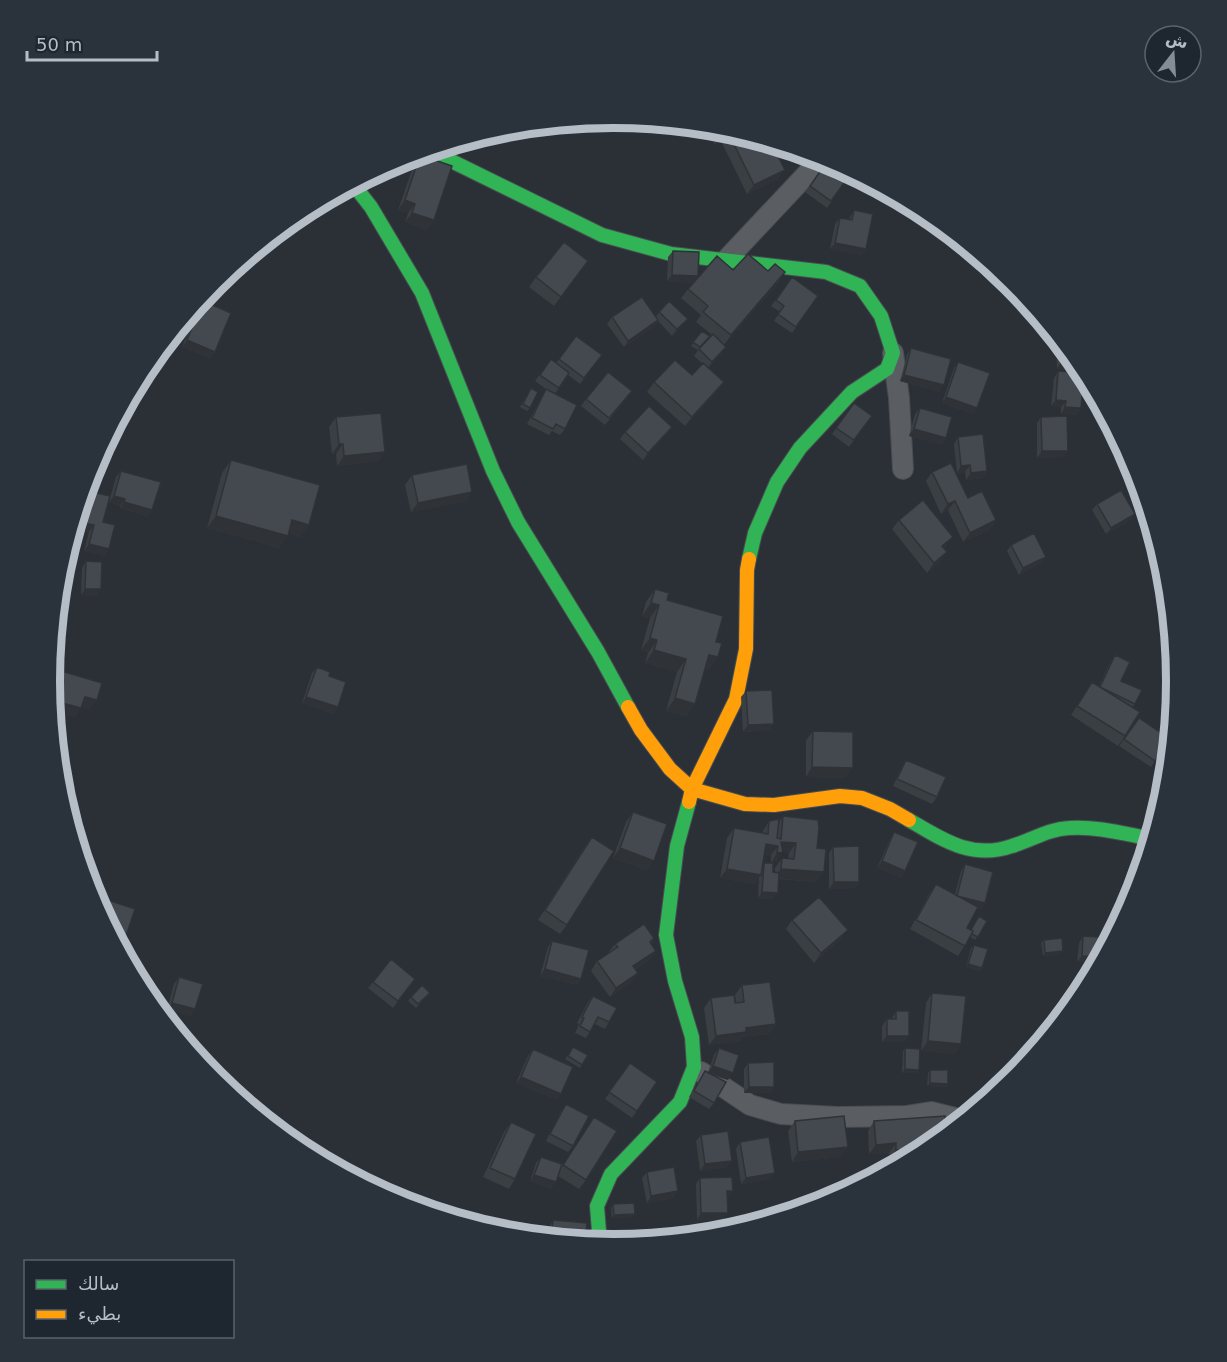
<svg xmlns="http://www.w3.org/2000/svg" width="1227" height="1362" font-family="'DejaVu Sans','Noto Sans Arabic',sans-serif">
	<rect width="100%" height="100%" fill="#2a3036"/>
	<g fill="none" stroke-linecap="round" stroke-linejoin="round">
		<g stroke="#484c50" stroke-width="22">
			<path id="street" d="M727,259L822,158
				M893,353L899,398L903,469
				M701,1072L750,1105L781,1114L838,1117L906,1116L931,1112L963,1120"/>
		</g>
		<g stroke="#484c50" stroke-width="16">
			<path id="fast" d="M429,150L602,235L671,254L826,272L860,286L881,316L893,353L887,369L852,392L800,448L777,482L755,533L749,559
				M353,184L371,207L422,293L493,471L518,522L598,652L628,707
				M909,820C943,840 972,860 1012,846C1032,840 1048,829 1069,828C1097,826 1125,834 1152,839
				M600,1244L597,1206L611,1174L680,1102L694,1067L692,1037L675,981L666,935L677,846L689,802"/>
		</g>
		<g stroke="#484c50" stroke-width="16">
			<path id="slow" d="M628,707L641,730L670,769L692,789L745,804L774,805L840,796L862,798L890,809L909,820
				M689,802L692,789L736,699L746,649L747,570L749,559"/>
		</g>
		<use href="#street" stroke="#5a5e63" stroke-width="20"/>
		<use href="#fast" stroke="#30b455" stroke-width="14"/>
		<use href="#slow" stroke="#ff9f0a" stroke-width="14"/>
	</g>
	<path fill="#3a3f43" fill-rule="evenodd" d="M707,126L724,128L775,151L778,179L747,194L721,141L715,144Z
		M490,132V140L485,147L476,146L477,138L472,137Z
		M472,137V144L467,150L454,149V143Z
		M420,155L434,220L427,230L405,222L408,213L398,210L414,164Z
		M828,160L852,172L827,208L805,192Z
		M854,210L866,249L862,255L830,249L835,224L840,218L849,219Z
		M673,251L698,276L693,283L667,281L668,257Z
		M588,261L554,306L529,287L536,277Z
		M733,270L785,272L779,282L724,345L722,353L708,368L724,382L717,392L685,426L647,392L654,382L692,375L703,364L694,356L698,350L691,346L702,331L707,341L712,335L696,322L701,315L681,298L688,289Z
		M792,277L818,296L792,333L774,321L780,312L771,306Z
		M203,301L215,352L210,358L182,347L198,308Z
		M659,312L683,325L672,336L658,321L654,327L624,347L607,324L612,317H656Z
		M576,336L602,355L580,384L568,375L555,394L565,429L560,435L552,431L549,435L527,424L542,396L546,389L550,392L535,381L551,359L556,363Z
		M1057,337L1083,368L1057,369L1056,338Z
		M911,348L940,392L900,381L907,355Z
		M958,362L977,408L973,414L942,403L954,368Z
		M1058,371L1081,408L1077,415L1061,414V407L1051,406L1054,378Z
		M531,388L530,408L527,411L520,407Z
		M627,398L605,425L581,406L586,399Z
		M854,403L872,416L849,447L832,434Z
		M920,408L946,438L942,445L909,436L915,414Z
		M336,417L385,452L378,461L337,466L336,454H332L329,427Z
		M1041,417L1063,457L1037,458V423Z
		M672,427L667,434L643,460L620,439L625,432Z
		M958,437L987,471L983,478L966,480L965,472L957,473L954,444Z
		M231,460L309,525L300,537L289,534L279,548L207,528L222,473Z
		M121,471L148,517L120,508V506L109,502L116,477Z
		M932,472L996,520L990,530L963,542L948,510L941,514L926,481Z
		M412,475L466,501L411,512L405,485Z
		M93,492L103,522L109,549L105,556L84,551L89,532L81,530L89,498Z
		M1097,504L1131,520L1106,534L1092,510Z
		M899,520L946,546L944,548L940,562L927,573L892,529Z
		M1011,545L1046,557L1041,563L1019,575L1007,551Z
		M86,561L101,589L96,596L81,595L82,568Z
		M655,589L716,642L709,670L705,669L687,716L666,711L677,672L645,663L648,653L641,650L650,618L642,616L646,602Z
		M1115,655L1121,681L1135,704L1132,708L1125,736L1118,746L1071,715L1092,682L1099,686L1111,661Z
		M317,667L329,676L338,707L333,714L302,703L312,673Z
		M746,691L774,724L769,730L743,732L741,697Z
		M1139,718L1170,739L1151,767L1119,746Z
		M813,731L846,778L806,777V740Z
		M906,760L937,797L932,804L893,786L902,766Z
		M633,812L647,870L613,858L626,822Z
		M783,816L817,848V882L779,879L773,899L758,898L759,878L755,884L720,878L727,838L734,828L762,833L763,831L769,821L778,823ZM783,852L789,853L788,859L782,858L775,868V873L773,872L764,863L763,864L765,855H771V863L776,862Z
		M894,832L905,871L901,878L877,868L890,839Z
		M585,846L567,925L560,934L538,920Z
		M833,847L859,882L855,888L829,889V853Z
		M965,864L985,903L981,909L977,908L967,928L970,930L987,921L975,940L970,937L958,956L910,929L929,894L936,884L955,894L961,871Z
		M105,899L121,951L99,909Z
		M792,920L841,939L814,963L786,929Z
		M1083,936L1113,938L1077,962L1079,943Z
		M654,938L651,944L656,951L649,960L635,970L638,973L631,983L610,997L591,971L597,961L608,953L615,944Z
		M1044,940L1063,951L1061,954L1043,956L1041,943Z
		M552,941L581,979L577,985L540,976L548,947Z
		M974,945L982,968L980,971L966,967L971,948Z
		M179,977L195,1009L191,1016L167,1009L174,984Z
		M415,979L393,1008L368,988L373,982Z
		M742,985L776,1024L769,1034L743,1037L740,1041L709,1045L704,1008L711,998L736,1003L735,995Z
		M932,993L961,1044L955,1054L921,1051L926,1003Z
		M427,996L416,1008L408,1001L411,997Z
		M593,996L609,1022L605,1029L595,1024L586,1038L575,1033L579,1024L577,1023L588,1002Z
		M896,1011L905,1042H882V1026L887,1019H891L892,1018Z
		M573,1047L588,1055L580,1068L565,1059Z
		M719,1048L728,1080L710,1074L714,1103L709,1109L689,1097L705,1071L708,1072L714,1055Z
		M905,1048L919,1070L917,1073H902L903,1051Z
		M533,1049L557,1100L516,1083L528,1056Z
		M630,1063L657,1082L632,1118L605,1099Z
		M748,1063L774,1087L770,1093H744V1069Z
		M930,1070L948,1084L946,1087L927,1086L928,1073Z
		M566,1104L573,1146L568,1152L546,1141L561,1111Z
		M594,1117L586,1180L579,1189L558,1176L551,1189L530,1181L536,1163L541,1157L561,1168Z
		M795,1121L841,1157L792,1162L788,1131Z
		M874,1121L922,1151L890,1160L889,1153L869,1154L868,1131Z
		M511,1122L515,1179L509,1189L483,1177L504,1132Z
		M701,1135L728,1167L700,1171L696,1141Z
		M740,1142L771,1179L741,1184L736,1149Z
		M647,1172L674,1198L647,1203L642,1178Z
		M700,1178L733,1191L727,1197L723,1219L697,1220L696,1184Z
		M613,1204L633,1217L612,1218L611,1208Z
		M553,1220L585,1241V1242L547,1238L549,1227Z"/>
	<path fill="#2f3337" d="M728,132L721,141L715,144L722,134Z
		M480,140H490L485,147L476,146Z
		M458,143L472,144L467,150L454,149Z
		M785,170L778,179L747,194L754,185Z
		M405,200L415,204L408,213L398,210Z
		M412,213L434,220L427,230L405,222Z
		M267,239L276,242L269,252L257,247Z
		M835,243L866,249L862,255L830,249Z
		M785,272L779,282L724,345L731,335Z
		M672,275L698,276L693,283L667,281Z
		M688,319L683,325L672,336L677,329Z
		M658,320L654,327L624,347L628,341Z
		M173,333L186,337L183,341L170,336Z
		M187,340L215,352L210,358L182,347Z
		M726,347L722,353L708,368L712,362Z
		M1063,359H1075L1083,368L1057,369Z
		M904,375L944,385L940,392L900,381Z
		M724,382L717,392L685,426L692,417Z
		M946,397L977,408L973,414L942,403Z
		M1056,400L1066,401L1061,407L1051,406Z
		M1065,407L1081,408L1077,415L1061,414Z
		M672,427L667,434L643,460L648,453Z
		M914,429L946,438L942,445L909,436Z
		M339,444H343L336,454H332Z
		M1042,451H1068L1063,457L1037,458Z
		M385,452L378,461L337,466L344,456Z
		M970,465L965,472L957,473L961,466Z
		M987,471L983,478L966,480L971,473Z
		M472,492L466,501L411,512L418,503Z
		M114,496L125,499L120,506L109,502Z
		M955,501L948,510L941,514L948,504Z
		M124,502L152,510L148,517L120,508Z
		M1135,514L1131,520L1106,534L1111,528Z
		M216,516L288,536L279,548L207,528Z
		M292,520L309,525L300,537L284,533Z
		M996,520L990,530L963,542L970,533Z
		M85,523L94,525L89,532L81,530Z
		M953,537L946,546L935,555L942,546Z
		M89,544L109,549L105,556L84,551Z
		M947,552L940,562L927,573L934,563Z
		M1046,557L1041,563L1019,575L1023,568Z
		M85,589H101L96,596L81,595Z
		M651,603L659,605L650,618L642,616Z
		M650,638L657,640L648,653L641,650Z
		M654,650L686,659L677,672L645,663Z
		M709,655L718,657L709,670L700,667Z
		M85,697L97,700L90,710L78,706Z
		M306,697L338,707L333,714L302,703Z
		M675,698L695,704L687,716L666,711Z
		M51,700L81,708L75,718L53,712Z
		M774,724L769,730L743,732L748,725Z
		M812,767L853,768L846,778L806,777Z
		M781,842L796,843L789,853L783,852L776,862L771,863L777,853Z
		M766,844L778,846L771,855L760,854Z
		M620,848L654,861L647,870L613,858Z
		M882,861L905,871L901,878L877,868Z
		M727,869L761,875L755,884L720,878Z
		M781,869L824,872L817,882L774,878Z
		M834,882H859L855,888L829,889Z
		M762,892L778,893L773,899L758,898Z
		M957,896L985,903L981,909L953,902Z
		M848,930L841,939L814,963L821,953Z
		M656,951L649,960L626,976L633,966Z
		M1063,951L1061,954L1043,956L1045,953Z
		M1082,956L1102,957L1099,963L1077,962Z
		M968,964L982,968L980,971L966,967Z
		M545,969L581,979L577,985L540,976Z
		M638,973L631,983L610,997L616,988Z
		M172,1003L195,1009L191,1016L167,1009Z
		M776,1024L769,1034L743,1037L740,1041L709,1045L716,1036L746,1028Z
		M887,1036H909L905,1042H882Z
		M928,1041L961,1044L955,1054L921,1051Z
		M713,1066L733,1073L728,1080L708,1073Z
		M905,1069L919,1070L917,1073H902Z
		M521,1077L561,1094L557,1100L516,1083Z
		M930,1083L948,1084L946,1087L927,1086Z
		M749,1087H774L770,1093H744Z
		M938,1141L927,1150L922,1151L920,1154L911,1159L890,1160L896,1150L923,1142Z
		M896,1143L889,1153L869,1154L876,1145Z
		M848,1147L841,1157L792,1162L798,1152Z
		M732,1161L728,1167L700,1171L705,1164Z
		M775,1173L771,1179L741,1184L746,1178Z
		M534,1175L556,1182L551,1189L530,1181Z
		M678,1191L674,1198L647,1203L651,1196Z
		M727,1191H733L728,1197H723Z
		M701,1213H728L723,1219L697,1220Z
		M635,1214L633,1217L612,1218L614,1215Z"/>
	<path fill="#43494e" stroke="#2f3337" stroke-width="1.5" d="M719,127L724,128L779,145L774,148L785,170L754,185L728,132L722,134Z
		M490,132V140H480L481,135Z
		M472,137V144L458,143V142Z
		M420,155L452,166L434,220L412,213L415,204L405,200Z
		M828,160L852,172L831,201L810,186Z
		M854,210L873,214L866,249L835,243L840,218L852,220Z
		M281,228L276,242L267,239Z
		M564,242L588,261L561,297L536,277Z
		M673,251L699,252L698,276L672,275Z
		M748,254L768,271L775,264L785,272L731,335L703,312L708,306L688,289L717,256L733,270Z
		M792,277L818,296L796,327L778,314L784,306L776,300Z
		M642,297L658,320L628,341L612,317Z
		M203,301L231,313L215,352L187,340Z
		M669,301L688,319L677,329L659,312Z
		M182,322L190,324L186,337L173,333Z
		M702,331L710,336L700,347L693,342Z
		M713,334L726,347L712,362L699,349Z
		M576,336L602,355L584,378L559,359Z
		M1063,344L1075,359H1063Z
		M911,348L951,359L944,385L904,375Z
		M551,359L569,373L559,388L540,375Z
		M675,360L692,375L703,363L724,382L692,417L654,382Z
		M958,362L990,373L977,408L946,397Z
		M1058,371L1084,373L1081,408L1065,407L1066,401L1056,400Z
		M608,372L632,391L609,418L586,399Z
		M531,388L538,392L530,408L523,404Z
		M546,389L577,405L565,429L556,424L553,429L532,418Z
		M854,403L872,416L854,440L836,428Z
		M649,406L672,427L648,453L625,432Z
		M920,408L952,417L946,438L914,429Z
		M381,413L385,452L344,456L343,444H339L336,417Z
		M1067,416L1068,451H1042L1041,417Z
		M983,434L987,471L971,473L970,465L961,466L958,437Z
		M231,460L320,485L309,525L292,520L288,536L216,516Z
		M951,463L968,498L982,491L996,520L970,533L955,501L948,504L932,472Z
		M467,464L472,492L418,503L412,475Z
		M121,471L161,482L152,510L124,502L125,499L114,496Z
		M1121,490L1135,514L1111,528L1097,504Z
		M93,492L110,496L103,522L115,525L109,549L89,544L94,525L85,523Z
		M923,500L953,537L942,546L947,552L934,563L899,520Z
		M1034,533L1046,557L1023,568L1011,545Z
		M86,561L102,562L101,589H85Z
		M655,589L669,593L667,600L723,616L716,642L722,643L718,657L709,655L695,704L675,698L686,659L654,650L657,640L650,638L659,605L651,603Z
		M1115,655L1130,662L1121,681L1142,690L1135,704L1100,687Z
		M317,667L330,672L329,676L346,682L338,707L306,697Z
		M51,668L102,683L97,700L85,697L81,708L51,700L50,681Z
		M1092,682L1140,712L1125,736L1077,706Z
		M772,690L774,724L748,725L746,691Z
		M1139,718L1170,739L1155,761L1124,739Z
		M813,731L853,732V768L812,767Z
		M906,760L946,777L937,797L897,779Z
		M633,812L667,824L654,861L620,848Z
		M783,816L818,820L819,828L817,848L826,849L824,872L781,869L782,858L794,859L796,843L781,842L783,852L777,853L778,846L766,844L761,875L727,869L734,828L768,834L769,821L779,819L777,838L781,839Z
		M894,832L918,842L905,871L882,861Z
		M592,837L614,851L567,925L545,910Z
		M859,846V882H834L833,847Z
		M764,863H773V872L779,873L778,893L762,892Z
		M965,864L993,872L985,903L957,896Z
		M936,884L978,907L967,928L973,931L965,946L916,920Z
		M819,897L848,930L821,953L792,920Z
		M105,899L135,909L121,951L101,913Z
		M979,916L987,921L978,937L972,934L973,931L971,930Z
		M644,924L654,938L650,942L656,951L633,966L638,973L616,988L597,961L618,947L615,944Z
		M1083,936L1113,938L1102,957L1082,956Z
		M1062,938L1063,951L1045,953L1044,940Z
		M552,941L589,950L581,979L545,969Z
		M974,945L988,949L982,968L968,964Z
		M391,959L415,979L398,1001L373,982Z
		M179,977L203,984L195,1009L172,1003Z
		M770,982L776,1024L746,1028V1032L716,1036L711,998L734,995L735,1003L744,1002L742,985Z
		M422,985L430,993L418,1004L411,997Z
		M932,993L966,996L961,1044L928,1041Z
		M593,996L617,1008L609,1022L598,1017L590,1032L580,1026L584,1018L582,1017Z
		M896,1011H909V1036H887V1019H896Z
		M573,1047L588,1055L582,1065L568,1056Z
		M719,1048L739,1055L733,1073L713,1066Z
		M905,1048L920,1049L919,1070L905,1069Z
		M533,1049L573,1067L561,1094L521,1077Z
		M774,1062V1087H749L748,1063Z
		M630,1063L657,1082L637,1111L609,1092Z
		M930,1070H948V1084L930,1083Z
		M705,1071L726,1082L714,1103L694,1091Z
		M566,1104L589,1116L573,1146L550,1134Z
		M844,1116L848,1147L798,1152L795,1121Z
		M945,1116L946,1126L957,1125L938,1141L923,1142L924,1148L896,1150V1143L876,1145L874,1121Z
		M594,1117L617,1131L586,1180L563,1165Z
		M511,1122L536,1134L515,1179L490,1168Z
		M728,1131L732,1161L705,1164L701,1135Z
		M769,1137L775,1173L746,1178L740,1142Z
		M541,1157L562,1164L556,1182L534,1175Z
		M674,1167L678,1191L651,1196L647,1172Z
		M732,1177L733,1191H727L728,1213H701L700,1178Z
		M634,1203L635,1214L614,1215L613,1204Z
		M553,1220L587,1223L585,1241L551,1238Z"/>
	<path d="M0 0H1227V1362H0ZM60 681a553 553 0 1 1 1106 0a553 553 0 1 1-1106 0Z" fill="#2a333b" fill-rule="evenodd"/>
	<path fill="none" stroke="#b5bdc6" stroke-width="8" d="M60 681a553 553 0 1 1 1106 0a553 553 0 1 1-1106 0Z"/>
	<rect x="24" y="1260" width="210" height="78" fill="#1e272f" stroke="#5a636b" stroke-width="1.5"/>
	<rect x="36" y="1280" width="30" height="9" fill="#30b455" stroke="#5a636b" stroke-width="1.5"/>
	<text x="78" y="1290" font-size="18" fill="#b5bdc6">سالك</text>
	<rect x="36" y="1310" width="30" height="9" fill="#ff9f0a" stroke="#5a636b" stroke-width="1.5"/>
	<text x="78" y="1320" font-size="18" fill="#b5bdc6">بطيء</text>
	<g transform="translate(1173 54) rotate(17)"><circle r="28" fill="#1e272f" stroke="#5a636b" stroke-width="1.5"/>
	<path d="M0-4.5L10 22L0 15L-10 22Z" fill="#848c94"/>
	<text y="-9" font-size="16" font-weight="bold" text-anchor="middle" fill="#b5bdc6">ش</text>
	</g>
	<path d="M27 51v9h130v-9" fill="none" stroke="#b5bdc6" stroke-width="3"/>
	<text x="36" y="51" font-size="18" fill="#b5bdc6" stroke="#1e272f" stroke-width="4.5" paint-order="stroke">50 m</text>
</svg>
